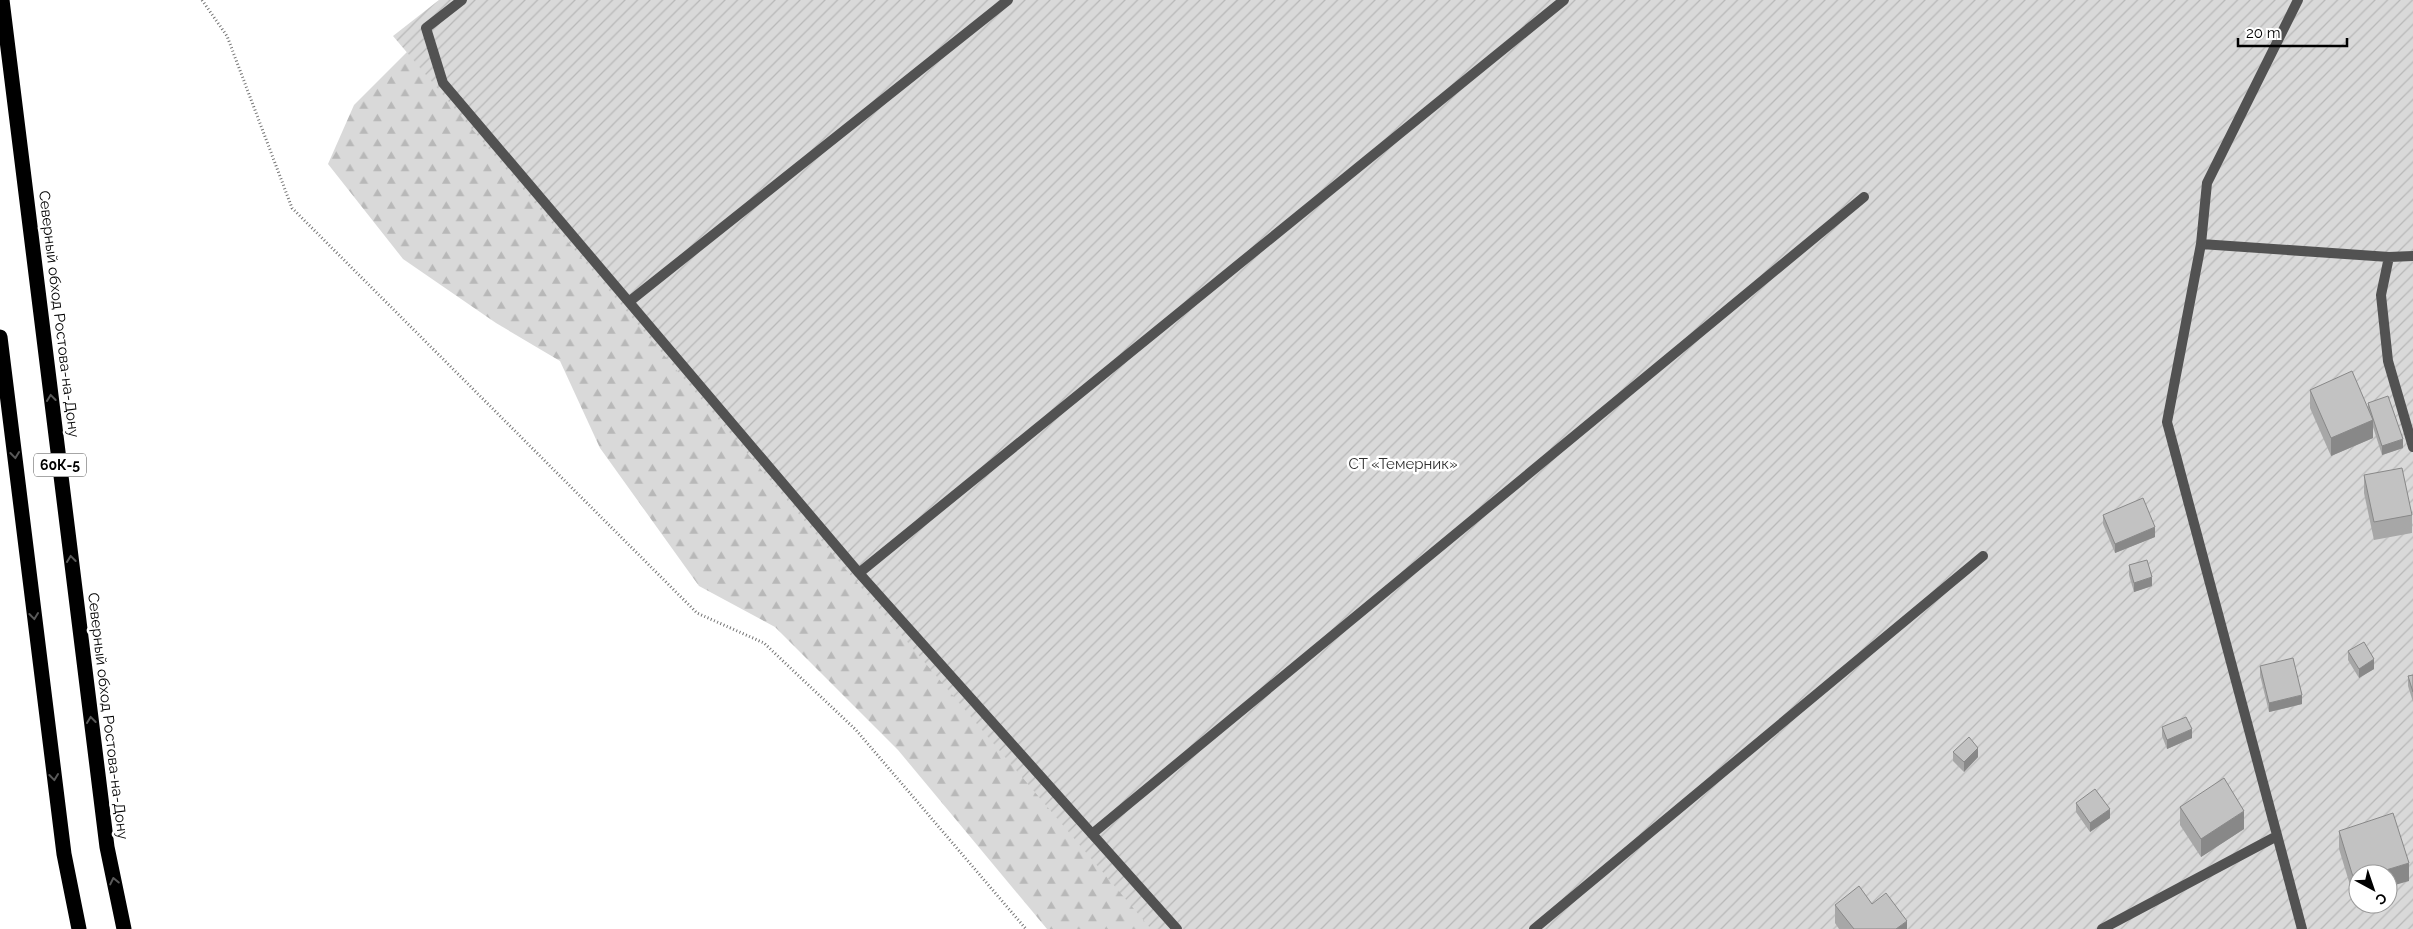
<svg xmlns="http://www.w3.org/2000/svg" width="2413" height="929" font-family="Raleway,sans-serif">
	<defs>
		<pattern id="forest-firs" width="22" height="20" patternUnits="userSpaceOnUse" patternTransform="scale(1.25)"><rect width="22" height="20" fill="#d9d9d9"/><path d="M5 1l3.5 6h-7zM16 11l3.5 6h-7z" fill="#b8b8b8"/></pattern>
		<pattern id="garden-furrows" width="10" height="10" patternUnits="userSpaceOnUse" patternTransform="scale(1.25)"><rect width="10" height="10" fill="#d9d9d9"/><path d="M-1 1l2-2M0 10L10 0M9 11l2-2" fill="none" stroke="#b8b8b8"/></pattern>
	</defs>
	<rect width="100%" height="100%" fill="#fff"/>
	<path fill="url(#forest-firs)" d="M411,48L1159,929H1047L898,750L775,627L699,586L600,448L560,361L496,323L403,259L328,164L354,105Z"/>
	<path fill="url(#garden-furrows)" fill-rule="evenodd" d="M439,0H2413V929H1151L393,36ZM2358,874H2388V904H2358Z"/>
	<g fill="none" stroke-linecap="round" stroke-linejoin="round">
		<path stroke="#747474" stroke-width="3" stroke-dasharray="1 2.5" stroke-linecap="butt" d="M202,0L227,36L292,208L697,613L764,643L856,730L1026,929"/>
		<path stroke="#525252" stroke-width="10" d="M462,0L426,28L443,83L859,573L1177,929
			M2298,0L2207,183L2201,244L2167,422L2302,929
			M2201,244L2389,257L2413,256
			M2389,257L2381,295L2388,361L2413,447
			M630,301L1008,0
			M859,573L1564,0
			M1092,834L1864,197
			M1534,929L1983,556
			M2102,929L2277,836"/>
		<path stroke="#000" stroke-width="15" d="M2,0L107,847L124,929
			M0,337L64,854L79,929"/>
	</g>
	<path fill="#a7a7a7" d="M2310,390L2368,408V403L2403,448L2382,455L2373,427V438L2331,456L2310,408Z
		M2364,475L2412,515V533L2374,540L2364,493Z
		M2103,515L2155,537L2115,553L2103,524Z
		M2129,565L2152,586L2134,592L2129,575Z
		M2348,651L2374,669L2359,678L2348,660Z
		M2260,666L2302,704L2269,712L2260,675Z
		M2413,675V702L2408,686V676Z
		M2162,727L2192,738L2167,749L2162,736Z
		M1953,752L1978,757L1964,772L1953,761Z
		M2076,803L2110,818L2090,832L2076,812Z
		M2180,807L2244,829L2201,857L2180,825Z
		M2339,831L2409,881L2358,874V897L2354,898L2339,849Z
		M1872,904L1907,929H1839L1835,923V905Z"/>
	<path fill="#888" d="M2373,420V438L2331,456V438Z
		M2403,439V448L2382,455V446Z
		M2155,527V537L2115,553V544Z
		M2152,577V586L2134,592V583Z
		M2374,659V669L2359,678V669Z
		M2302,695V704L2269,712V703Z
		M2192,729V738L2167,749V740Z
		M1978,748V757L1964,772V762Z
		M2110,809V818L2090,832V823Z
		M2244,811V829L2201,857V839Z
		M2409,863V881L2388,887V874H2373Z
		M2358,879V897L2354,898V880Z
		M1907,921V929H1896Z"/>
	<path fill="#c2c2c2" stroke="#888" d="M2352,371L2373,420L2331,438L2310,390Z
		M2388,396L2403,439L2382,446L2368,403Z
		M2402,468L2412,515L2374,522L2364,475Z
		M2143,498L2155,527L2115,544L2103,515Z
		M2147,560L2152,577L2134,583L2129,565Z
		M2364,642L2374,659L2359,669L2348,651Z
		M2293,658L2302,695L2269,703L2260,666Z
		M2413,675V692L2408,676Z
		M2186,717L2192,729L2167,740L2162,727Z
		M1969,737L1978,748L1964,762L1953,752Z
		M2224,778L2244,811L2201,839L2180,807Z
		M2095,789L2110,809L2090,823L2076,803Z
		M2393,813L2409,863L2373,874H2358V879L2354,880L2339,831Z
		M1859,886L1872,904L1886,893L1907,921L1896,929H1854L1835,905Z"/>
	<defs><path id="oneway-chevron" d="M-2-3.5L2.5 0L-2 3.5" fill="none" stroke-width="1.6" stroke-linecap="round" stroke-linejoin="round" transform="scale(1.25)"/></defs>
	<g stroke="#595959">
		<use href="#oneway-chevron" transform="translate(51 398) rotate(-97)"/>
		<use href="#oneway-chevron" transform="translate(15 455) rotate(83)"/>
		<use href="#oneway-chevron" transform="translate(71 559) rotate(-97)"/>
		<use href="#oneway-chevron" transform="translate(34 616) rotate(83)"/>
		<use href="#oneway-chevron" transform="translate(91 720) rotate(-97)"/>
		<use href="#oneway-chevron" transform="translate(54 777) rotate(83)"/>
		<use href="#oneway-chevron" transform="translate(114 881) rotate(-102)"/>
	</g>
	<g text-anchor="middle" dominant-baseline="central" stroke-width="5" stroke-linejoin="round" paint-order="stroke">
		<rect fill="#fff" stroke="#4c4c4c" stroke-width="1" x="34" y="453.5" width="52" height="23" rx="4"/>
		<g font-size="14" font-weight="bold" fill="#000">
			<text x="60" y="465">60К-5</text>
		</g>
		<g font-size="15" fill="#000" stroke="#fff">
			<text transform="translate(59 314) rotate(83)">Северный обход Ростова-на-Дону</text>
			<text transform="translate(108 716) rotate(83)">Северный обход Ростова-на-Дону</text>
		</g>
		<g font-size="15" fill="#303030" stroke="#fff">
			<text x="1403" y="464">СТ «Темерник»</text>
		</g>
	</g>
	<g transform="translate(2373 889) rotate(140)"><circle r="24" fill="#ffffff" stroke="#999999"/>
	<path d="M0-4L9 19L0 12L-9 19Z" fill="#000000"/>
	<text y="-8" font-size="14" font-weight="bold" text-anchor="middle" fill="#000000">С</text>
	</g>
	<path d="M2238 38v8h109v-8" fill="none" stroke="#000000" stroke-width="2.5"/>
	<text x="2246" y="38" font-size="15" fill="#000000" stroke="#ffffff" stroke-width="4" paint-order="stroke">20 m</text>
</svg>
